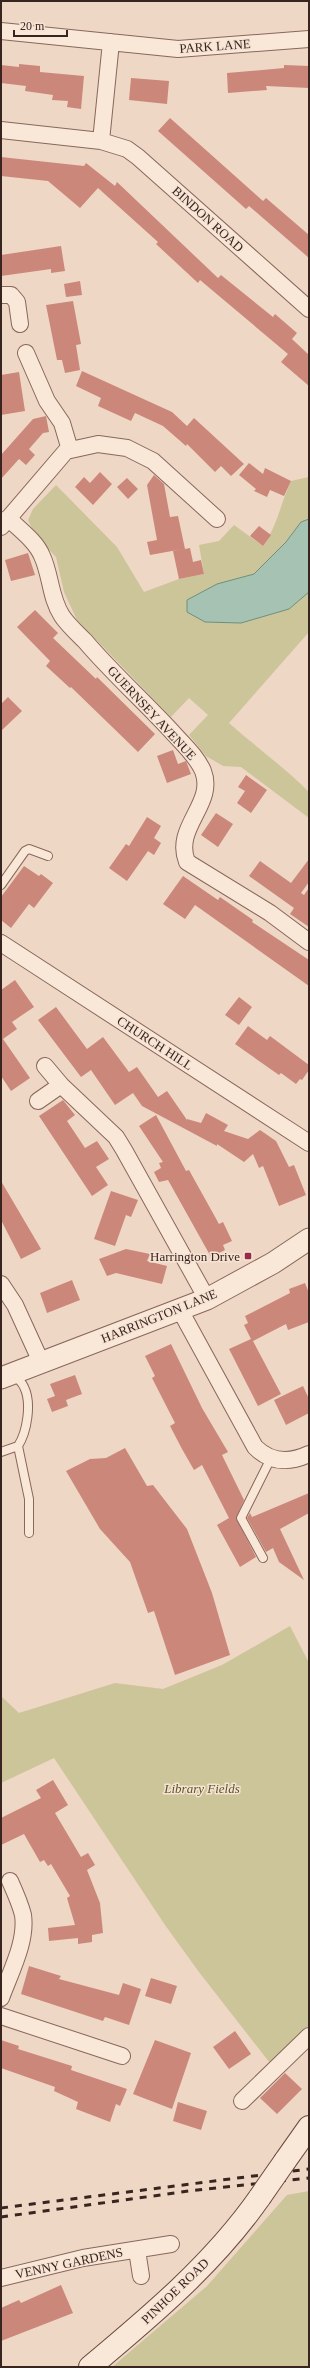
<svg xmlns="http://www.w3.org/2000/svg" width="310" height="2368" font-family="'Times New Roman',serif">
	<rect width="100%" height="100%" fill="#eed7c5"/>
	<path fill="#ccc599" d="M309,477V632L229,723C256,747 284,767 309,792V818L241,767L223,766L206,756L189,735L208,715L189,698L171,717L77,620L64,592L56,557L35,535L28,520L33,509L56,485L117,547L144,592L179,579L204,574L199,545L219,541L234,525L263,546C277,527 281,502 291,481Z
		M290,1626L309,1663V2033L273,2067L199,1972L165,1925L54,1758L1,1783V1696L19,1713L115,1683L163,1689L222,1665Z
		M309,2191V2367H112L207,2286L287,2195Z"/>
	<path fill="#a6c2b2" stroke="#6d907e" d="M309,519V592L289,609L241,623L205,622L187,612V600L217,584L254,574L286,542L301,522Z"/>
	<path fill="#cc877b" d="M19,64L40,66V72L84,76L81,109L67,107L68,101L52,100L53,95L25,91L26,86L1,83V65L19,67Z
		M284,65L309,66V88L266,86L267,90L228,93L227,73L284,68Z
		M131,78L169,81L167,104L129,100Z
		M170,118L263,201L266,198L309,235V258L249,206L246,209L158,131Z
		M1,157L84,166L86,163L115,186L117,182L218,278L221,275L273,317L275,314L297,333L292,339L309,355V386L281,362L288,354L200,280L198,283L156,244L158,242L98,188L80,208L48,181L1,176Z
		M61,246L65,271L51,273V269L1,276V255Z
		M80,281L82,295L66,297L64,284Z
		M73,301L81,344L76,345L80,370L65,373L62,360H57L46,305Z
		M82,371L172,412L187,426L194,418L244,464L231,476L221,466L215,472L187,444L186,446L163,426L135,413L131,421L98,406L101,398L76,386Z
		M19,372L25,411L1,415V375Z
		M46,416L49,432L43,433L29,449L35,455L26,465L19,459L1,479V455L33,419Z
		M249,463L263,474L265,468L291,481L284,496L270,490L267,497L254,491L256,489L239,475Z
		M100,472L112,484L93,505L75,487L84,477L90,483Z
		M154,475L164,484L170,517L178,516L185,549L190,548L193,562L201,560L204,574L179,579L173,551L183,549L150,555L147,542L157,540L147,485Z
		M127,478L138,489L128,499L117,487Z
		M259,526L271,535L263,546L250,536Z
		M28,553L35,575L11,581L5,560Z
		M35,610L58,633L53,638L96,679L97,677L155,734L138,752L71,687L70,688L46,666L50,661L17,627Z
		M8,697L22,711L1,731V704Z
		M173,750L178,764L186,761L191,774L167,783L157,756Z
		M246,775L267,790L251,813L237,803L245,791L238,787Z
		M216,813L233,824L218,847L201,835Z
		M147,817L161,826L154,838L161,843L154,855L148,851L127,881L109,868L126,844L129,846Z
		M309,859V882L301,893L304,895L309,888V927L290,914L294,908L249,876L260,861L291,883Z
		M24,866L39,876L41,874L53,883L34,908L29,904L11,928L1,920V897Z
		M183,876L218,900L220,897L253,920L252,922L309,960V986L195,905L185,919L163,904Z
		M15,980L34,1007L12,1022L17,1029L3,1039L30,1078L11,1091L1,1076V990Z
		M239,997L252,1007L239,1025L225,1015Z
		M56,1007L87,1049L103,1037L129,1072L137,1067L158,1097L167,1091L187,1120V1119L201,1123L206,1113L228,1125L224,1131L248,1139L260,1130L276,1141L289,1167L294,1165L306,1195L279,1206L263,1166L259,1168L253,1154L244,1162L217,1144V1146L142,1106L133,1093L115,1105L91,1070L81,1077L38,1020Z
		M248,1026L267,1040L270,1036L309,1065V1070L302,1080L300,1079L296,1084L281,1073L279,1075L235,1044Z
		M63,1100L75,1115L67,1121L85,1148L97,1141L109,1159L96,1167L108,1185L92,1196L39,1116Z
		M156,1115L186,1171L189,1170L219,1224L223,1222L232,1241L223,1245L225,1250L211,1257L168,1180L159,1182L154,1172L161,1168L159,1163L163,1162L139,1126Z
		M1,1181L41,1249L21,1259L1,1220Z
		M111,1191L138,1200L131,1217L126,1215L115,1246L94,1239Z
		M126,1249L150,1254L147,1261L167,1266L162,1284L116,1273L107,1276L99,1259Z
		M72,1280L80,1300L47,1313L40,1293Z
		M305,1283L309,1293V1322L288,1330L286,1324L253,1341L281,1394L258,1406L229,1349L251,1339L244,1325L248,1323L245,1316L290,1293L289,1289Z
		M171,1344L202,1408L228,1452L222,1455L244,1500L236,1518L256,1557L240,1567L217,1525L229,1518L202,1465L194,1470L182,1449L170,1426L175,1423L152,1378L155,1376L145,1356Z
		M75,1375L82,1394L66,1400L68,1406L52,1412L47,1399L55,1396L50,1384Z
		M303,1386L309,1399V1413L286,1425L274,1400Z
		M125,1448L147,1486L153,1485L187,1529L212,1593L230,1655L175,1675L154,1611L148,1613L130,1562L100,1529L66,1471L90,1459L106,1458Z
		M309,1493V1513L280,1529L304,1580L279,1562L273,1548L266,1552L247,1518L250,1513L252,1517Z
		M53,1780L68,1805L55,1813L81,1857L88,1853L95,1865L87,1870L100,1903L103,1933L92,1935V1942L78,1944V1938L49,1941L48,1928L75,1925L67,1898L70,1896L51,1864L48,1866L44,1860L40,1862L24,1834L1,1845V1818L41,1798L36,1790Z
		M29,1966L61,1976L59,1979L119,1995L123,1983L141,1989L129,2025L105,2017L103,2021L21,1994Z
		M151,1978L177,1986L171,2004L145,1996Z
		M235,2031L251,2054L229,2069L213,2047Z
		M1,2040L19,2046L18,2049L72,2066L71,2070L127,2089L120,2106L116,2104L110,2122L76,2109L78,2102L54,2091L55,2087L1,2068Z
		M155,2040L191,2053L172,2109L133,2094Z
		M285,2073L302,2089L277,2114L260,2098Z
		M178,2102L207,2111L201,2130L173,2121Z
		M61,2285L73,2313L1,2341V2308L19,2300L21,2303Z"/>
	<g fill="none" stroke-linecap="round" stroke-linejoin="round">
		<g stroke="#89675b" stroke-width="10">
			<path id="service" d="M1,885L25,851L29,849L48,856
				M13,1375C17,1378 22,1382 24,1387C32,1403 27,1432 18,1446L29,1499V1533
				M1,1452L18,1446
				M263,1558L241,1518L271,1458"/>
		</g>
		<g stroke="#89675b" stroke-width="18">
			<path id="minor" d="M1,31L178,49L309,39
				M111,42L101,141L127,149L138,157L309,309
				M1,130L101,141
				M1,295H11L17,302L20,324
				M26,353L47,401L62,423L70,450
				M8,518C19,529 36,541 42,556C51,575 50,598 62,616C68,625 77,633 85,641C113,674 146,703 175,735C185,746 197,757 203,771C216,804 173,827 187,862L270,913L309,942
				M1,527L66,451L98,444L127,448L153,461L217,519
				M1,943L309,1143
				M61,1085L116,1137L124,1150L207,1299
				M38,1101L61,1085L45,1066
				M1,1284L15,1305L41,1362
				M180,1310L255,1447C271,1463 290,1463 309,1454
				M1,1998C10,1973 27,1942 23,1915C20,1903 15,1892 10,1881
				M1,2016L122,2056
				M242,2101L309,2036
				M137,2250L141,2276
				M1,2278L83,2258L171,2244"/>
		</g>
		<g stroke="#89675b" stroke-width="23">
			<path id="tertiary" d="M1,1378L207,1299L273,1263L309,1239"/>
		</g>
		<g stroke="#6b493e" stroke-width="24">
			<path id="secondary" d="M285,2161L309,2127
				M90,2367C151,2316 214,2263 260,2197"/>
		</g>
		<use href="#service" stroke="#f9e7d8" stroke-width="8"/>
		<use href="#minor" stroke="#f9e7d8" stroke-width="16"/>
		<use href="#tertiary" stroke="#f9e7d8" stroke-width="21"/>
		<use href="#secondary" stroke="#f9e7d8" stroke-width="22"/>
		<path stroke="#39251f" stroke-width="3" stroke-dasharray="7 7" stroke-linecap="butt" d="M1,2208L309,2169
			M1,2217L189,2191L309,2178"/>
		<g stroke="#6b493e" stroke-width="24" stroke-linecap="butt">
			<path id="secondary-bridge" d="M260,2197L285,2161"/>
		</g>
		<use href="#secondary-bridge" stroke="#f9e7d8" stroke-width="22"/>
	</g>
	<rect fill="#982b48" stroke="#f6e3d4" stroke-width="1.5" x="244" y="1252" width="8" height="8" rx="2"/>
	<g text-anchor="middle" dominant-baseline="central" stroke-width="3" stroke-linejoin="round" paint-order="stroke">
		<g font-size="13" fill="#39251f" stroke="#f6e3d4">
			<text transform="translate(215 46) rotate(-4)">PARK LANE</text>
			<text transform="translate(208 219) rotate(42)">BINDON ROAD</text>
			<text transform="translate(152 713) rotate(47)">GUERNSEY AVENUE</text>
			<text transform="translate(155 1043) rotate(33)">CHURCH HILL</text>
			<text transform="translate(159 1316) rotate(-22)">HARRINGTON LANE</text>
			<text transform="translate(69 2263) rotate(-12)">VENNY GARDENS</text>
			<text transform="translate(175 2291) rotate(-44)">PINHOE ROAD</text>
		</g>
		<g font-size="13" fill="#39251f" stroke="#f6e3d4" text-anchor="end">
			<text x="240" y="1256">Harrington Drive</text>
		</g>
		<g font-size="13" font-style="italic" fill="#565525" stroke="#f6e3d4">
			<text x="202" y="1788">Library Fields</text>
		</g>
	</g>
	<rect width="310" height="2368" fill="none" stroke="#39251f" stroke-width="4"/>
	<path d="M14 30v6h53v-6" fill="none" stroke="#39251f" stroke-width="2"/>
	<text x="20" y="30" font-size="12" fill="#39251f" stroke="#f6e3d4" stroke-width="3" paint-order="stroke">20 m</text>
</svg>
